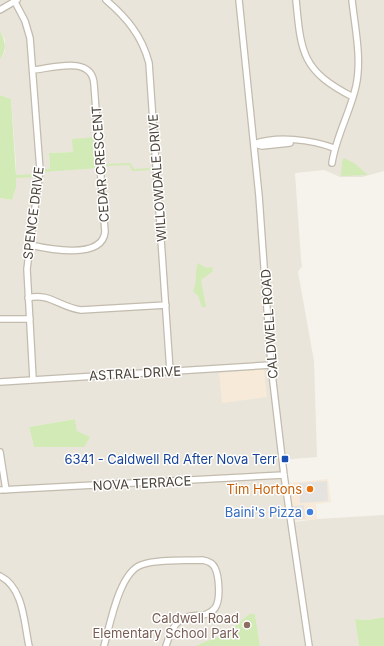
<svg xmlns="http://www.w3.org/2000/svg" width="384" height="646" font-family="Inter,sans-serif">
	<rect width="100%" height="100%" fill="#f6f3ec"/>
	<path fill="#eae5da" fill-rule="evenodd" d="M0,0H384V171L362,177H340L324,170L295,173L301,259L302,266L298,272L314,361L317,457L281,460L287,523L317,519L384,515V617L367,620L355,619L359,646H260L255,615L249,614L227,633L195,646H0V198L12,200L16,188V164L11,99L0,95V59L5,51V40L0,31ZM73,152L50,169L49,153ZM75,419L77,431L84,447H34L29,427Z"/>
	<path fill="#f7ead8" d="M264,369L267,397L222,403L219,373Z
		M328,479L331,502L316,504L317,519L293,521L289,483Z"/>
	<path fill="#d2eab5" d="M0,31C6,42 7,49 0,59Z
		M0,95L11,99L16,175L36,174V177L16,178V188L12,200L0,198Z
		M96,137L98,168L43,172V169H50L49,153L73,152L72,139Z
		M344,158L354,163L368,175L341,176L342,161Z
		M130,163L134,169L154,168V170L132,171L129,165L104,166L103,164Z
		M198,263L206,268L212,267L213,271L201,280L206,307H202L198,296L193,291C198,282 194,272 198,263Z
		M75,419L77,431L90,437L84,447H34L29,427Z
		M249,614H255L260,646H195L227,633Z
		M384,617V646H359L355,619L367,620Z"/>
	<path fill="#e5e3e0" d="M327,481L328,501L300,503L299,483Z
		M304,505L305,519L294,520L293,506Z"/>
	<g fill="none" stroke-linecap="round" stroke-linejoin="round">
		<g stroke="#c2bbae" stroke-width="8">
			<path id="minor" d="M106,0C127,18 142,36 149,63L170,371
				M239,0L259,196L271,365L284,475L309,646
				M296,0C301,53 302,71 353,97
				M15,2L25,21L30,38L40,170L27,269L33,379
				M0,10L17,0
				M254,144C277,135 312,140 334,148
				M255,144L262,146L290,143
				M332,163C336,136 350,113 356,86C362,59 355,28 352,0
				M30,245C48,249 102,260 105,232L94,84C92,55 53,68 33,70
				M28,298C49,292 61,308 81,310L166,305
				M0,319H30
				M0,382L271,365
				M0,452L6,490
				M0,490L284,475
				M0,576C24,588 24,623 29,646
				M104,646C110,625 119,573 141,565C158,559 184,561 202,560C208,561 213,563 215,568C219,576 221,600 215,608C201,626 179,599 166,646"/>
		</g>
		<use href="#minor" stroke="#fff" stroke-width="5.5"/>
	</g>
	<rect fill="#1a4fb4" stroke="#fff" stroke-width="1.5" x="281" y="455" width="8" height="8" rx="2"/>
	<circle fill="#e8710a" stroke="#fff" stroke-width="1.5" cx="310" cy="489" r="4"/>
	<circle fill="#3f7fe0" stroke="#fff" stroke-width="1.5" cx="310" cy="512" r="4"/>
	<circle fill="#8d6e63" stroke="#fff" stroke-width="1.5" cx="247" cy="625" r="4"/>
	<g text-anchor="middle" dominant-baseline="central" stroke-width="3" stroke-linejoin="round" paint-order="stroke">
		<g font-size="13" fill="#4b4439" stroke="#fff">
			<text transform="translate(100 164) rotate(-94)">CEDAR CRESCENT</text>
			<text transform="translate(157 178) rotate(-94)">WILLOWDALE DRIVE</text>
			<text transform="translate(33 213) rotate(-83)">SPENCE DRIVE</text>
			<text transform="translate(269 324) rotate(-94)">CALDWELL ROAD</text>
			<text transform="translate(135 373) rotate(-3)">ASTRAL DRIVE</text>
			<text transform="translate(142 483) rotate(-3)">NOVA TERRACE</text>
		</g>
		<g font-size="13" fill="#164399" stroke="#fff" text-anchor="end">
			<text x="277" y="459">6341 - Caldwell Rd After Nova Terr</text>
		</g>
		<g font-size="13" fill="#c56008" stroke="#fff" text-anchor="end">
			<text x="302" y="489">Tim Hortons</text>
		</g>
		<g font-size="13" fill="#366cbe" stroke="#fff" text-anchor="end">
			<text x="302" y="512">Baini's Pizza</text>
		</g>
		<g font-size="13" fill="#785e54" stroke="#fff" text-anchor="end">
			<text x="239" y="618">Caldwell Road<tspan x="239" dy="15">Elementary School Park</tspan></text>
		</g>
	</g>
</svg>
